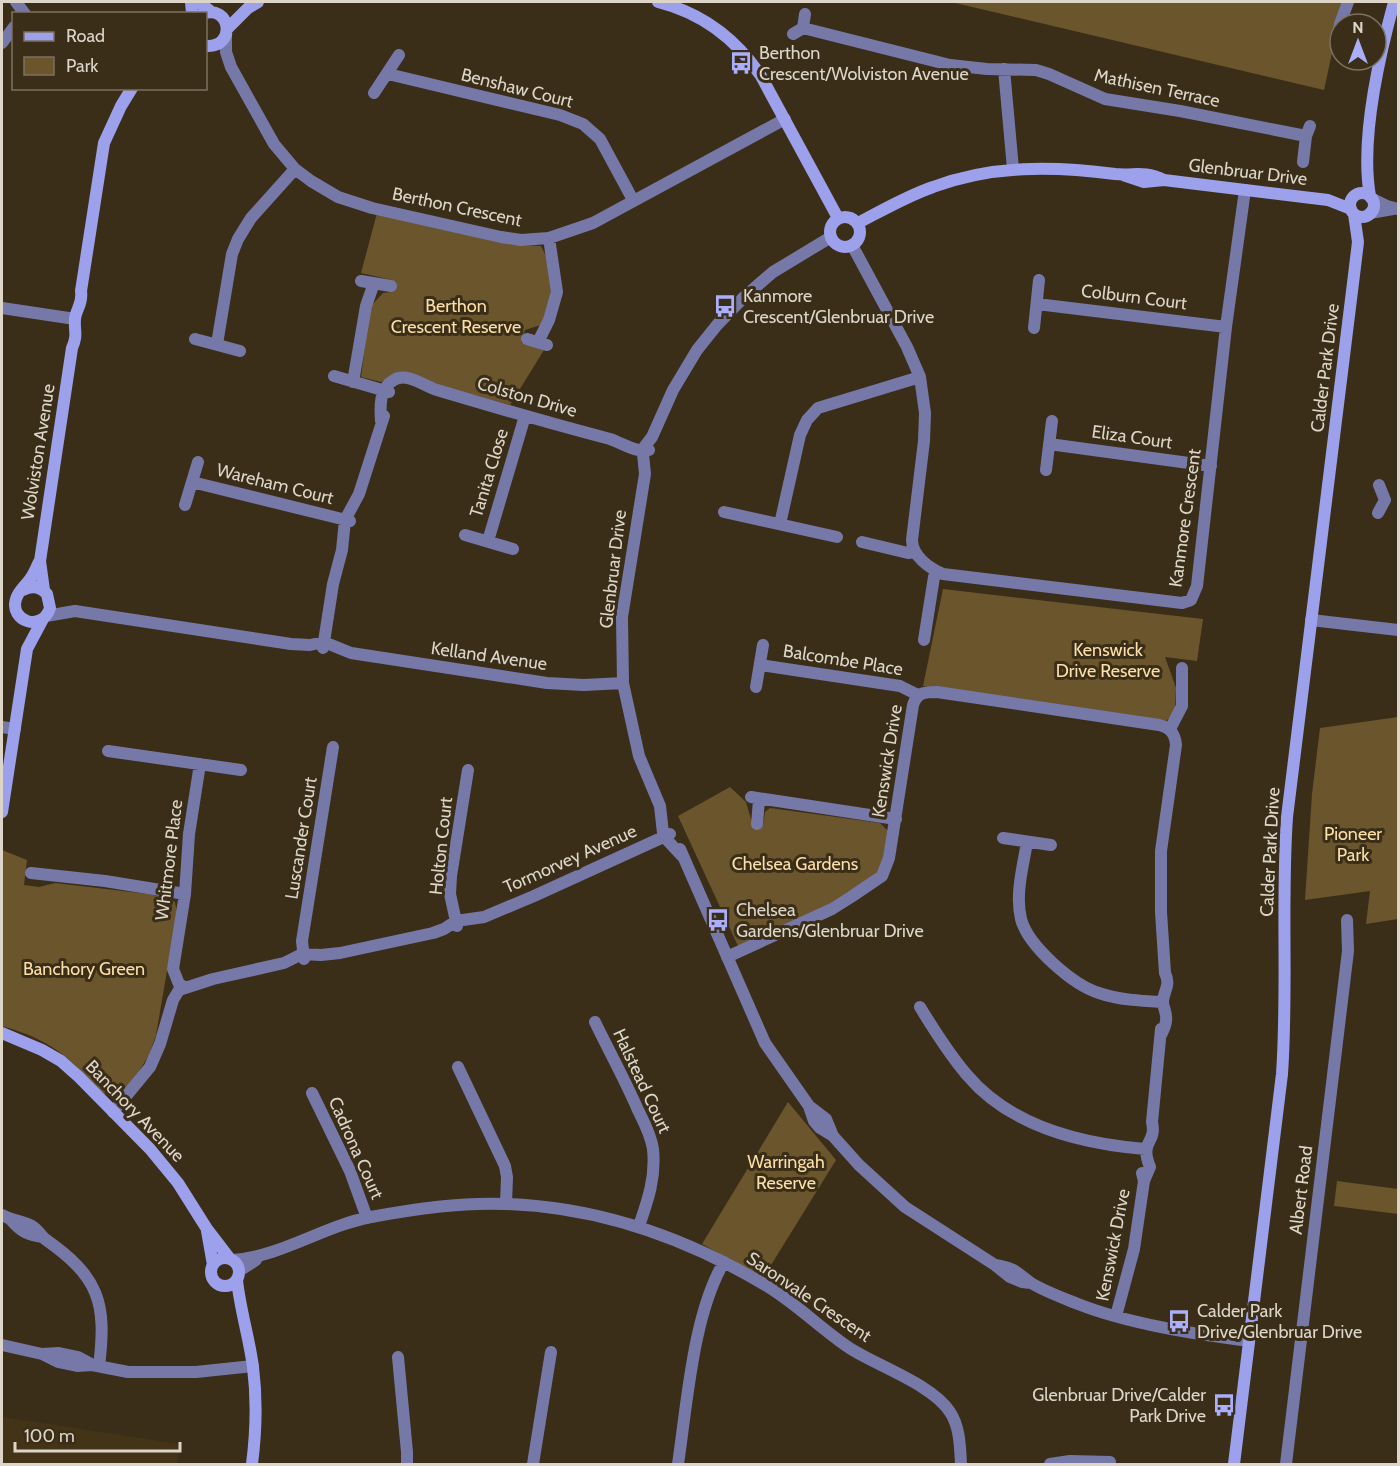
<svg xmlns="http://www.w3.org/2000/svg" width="1400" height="1466" font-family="Cabin,sans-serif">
	<rect width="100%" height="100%" fill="#3a2e19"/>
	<path fill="#433418" d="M2,1417L180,1444L177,1464H2Z"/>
	<path fill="#6b552c" d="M951,2H1343L1324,90Z
		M377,213L521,245L541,246L547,258L553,291L544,324L525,330L521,342L544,350L510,405L402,375L381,382L361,377L370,307L383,293L391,292L392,280L361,273Z
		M943,589L1203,619L1197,661L1165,657L1176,688L1175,712L1166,721L923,686Z
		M1398,717V919L1366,924L1370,891L1305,900L1312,794L1320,728Z
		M730,787L746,802L754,830L763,825L765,812L770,808L880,823L888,831L881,872L821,909L738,946L678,816Z
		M2,850L27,860L24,885L39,887L55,883L148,894L167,898L175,902L177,913L156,1035L149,1055L130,1086L119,1097C103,1098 96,1086 85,1075C58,1047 39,1037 2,1026Z
		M788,1102L836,1160L763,1278L702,1244Z
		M1337,1181L1398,1189V1214L1334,1206Z"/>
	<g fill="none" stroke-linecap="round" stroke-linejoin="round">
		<path stroke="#7679a8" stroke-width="12" d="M16,2L25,14
			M1340,24L1348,2
			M1340,24L1338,37L1340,44
			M803,28L950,65L987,69L1036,70L1049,74L1105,99L1180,111L1306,136
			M226,34V52L231,67L274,144L295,169L311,181L338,197L372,208L501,237L521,240L549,238L593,223L785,119
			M793,34L803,28L805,14
			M2,43L14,27
			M1004,69L1013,169
			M388,74L560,115L583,124L600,139L633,200
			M374,93L399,55
			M1303,162L1306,136L1310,126
			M1371,198L1387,206L1398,209
			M1370,213L1393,209
			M852,245L907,347L920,377L925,413L924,441L912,540C912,556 929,568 943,574L1182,603L1191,600L1197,586L1226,327L1245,190
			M361,281L391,286
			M1037,304L1226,327
			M2,308L75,319
			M1034,328L1039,280
			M195,339L240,351
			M527,339L547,345
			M538,342L549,320L557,292L549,238
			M217,344L232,254L238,239L251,218L295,169
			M334,376L389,392
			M353,382L366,306L374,283
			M381,421C380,407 379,388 394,380C407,372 424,386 437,390C494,407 552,424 610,439C622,443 636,453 649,450
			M1049,444L1211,466
			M1046,470L1052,421
			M192,482L350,521
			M185,505L198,462
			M724,512L837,537
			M1378,513L1385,500L1379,485
			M780,524L800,435L807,420L818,408L920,377
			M465,535L513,549
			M488,541L525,416
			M862,542L908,553L914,552
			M46,616L75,611L291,644L310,645L324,642L351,653L547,683L584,685L623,683
			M1311,620L1398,630
			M924,640L934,577L937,571
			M323,648L333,584L342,550L345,520L359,494L384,416
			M760,665L900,686L918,695
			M756,687L763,645
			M2,727L15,729
			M1170,729L1182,706V668
			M108,751L241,770
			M751,797L896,819
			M757,824L759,800
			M1003,838L1051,845
			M1027,842C1023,867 1015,894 1021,919C1028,946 1073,985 1099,993C1119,1000 1143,1001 1163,1002
			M680,849L765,1043L809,1106L814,1121L820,1128L833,1136
			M682,856L668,841L663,833L660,806L639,756L623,683L622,617L645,474L643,454L645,446L652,437L673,390L697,350L717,325L744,297L773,272L831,237
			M31,873L105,881L185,894
			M457,926L450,894L451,876L468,770
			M727,957L832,909L851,897L882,876L889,858L913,705C917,692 925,692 937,692L1159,725C1171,728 1175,734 1176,745L1161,851V912L1165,973C1171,985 1164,990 1163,1001C1163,1007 1164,1006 1165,1011C1168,1020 1165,1027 1161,1035
			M304,959L302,941L333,747
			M184,987L179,984L173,969L185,894L189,834L200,764
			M920,1007C934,1030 949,1054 967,1075C1010,1126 1082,1144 1145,1149
			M595,1022C609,1051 625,1080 638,1110C644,1122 651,1135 653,1149C656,1177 648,1200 639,1226
			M458,1067L505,1166L507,1177L506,1204
			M312,1093L350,1171L367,1218
			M809,1106L826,1119L833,1136L859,1165L905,1207L995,1265L1010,1277L1022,1282L1031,1283
			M113,1112L150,1067L160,1044L173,1000L179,990L213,979L284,963L302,954L321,955L340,953L433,933L444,929L456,921L484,917L534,896L670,834
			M1144,1181L1150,1167C1139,1140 1157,1144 1152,1122L1161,1029
			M2,1215C12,1221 22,1220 32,1226C38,1229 40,1235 45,1239C99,1277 107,1302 99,1366
			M11,1220C21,1232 28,1235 43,1237
			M232,1260C281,1257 323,1226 371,1217C415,1209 461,1202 506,1204C599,1207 688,1239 767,1286C797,1304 822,1330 851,1349C878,1366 933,1385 950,1412C960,1427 960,1447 961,1464
			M995,1265C1015,1268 1016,1272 1031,1283C1044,1291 1063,1298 1078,1304C1129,1324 1195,1334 1249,1341
			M239,1271L256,1260
			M1116,1316L1134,1249L1144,1181L1142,1173
			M2,1345L42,1354L59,1353L78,1357L91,1364
			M42,1354L58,1362L77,1366L92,1365L128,1372H196L253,1366
			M398,1357L407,1452V1464
			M533,1464L551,1352
			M678,1464C687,1404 693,1314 724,1262
			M1050,1464L1070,1461L1110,1462
			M1286,1464L1348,951L1347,920"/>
		<path stroke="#9da1ec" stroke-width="12" d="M191,2L192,14
			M199,2L210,11
			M658,2C702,13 736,39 761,76L838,218
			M202,14C231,3 237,48 206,46
			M227,29L248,8L258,2
			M1123,175L1144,182L1164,180
			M1350 205a12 12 0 1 1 24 0a12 12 0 1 1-24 0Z
			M1370,196C1360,140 1379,57 1394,2
			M830 232a15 15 0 1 1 30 0a15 15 0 1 1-30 0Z
			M858,223C883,210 907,196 933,187C992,165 1053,166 1115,174C1136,176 1142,170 1164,180L1328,200L1351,209
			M23,590C32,585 40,586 47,594L50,608C42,633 9,621 16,599C18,591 26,585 30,579C34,574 36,568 39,562
			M44,590L40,561L72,348C78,335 74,331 75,319C76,308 83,305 81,291L104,143L121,106L132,88
			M2,812L27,649L43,619
			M2,1033L42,1050L61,1061L79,1077L150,1149L178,1183L207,1229L230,1259
			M207,1231L213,1265
			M211 1272a14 14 0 1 1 28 0a14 14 0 1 1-28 0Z
			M237,1280C240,1309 249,1337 253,1367C257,1399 256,1433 252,1464
			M1234,1464L1282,1074C1288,988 1281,903 1287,817L1354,275L1358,242L1354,214"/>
	</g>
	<defs>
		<g id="bus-bare" transform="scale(1.8)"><path d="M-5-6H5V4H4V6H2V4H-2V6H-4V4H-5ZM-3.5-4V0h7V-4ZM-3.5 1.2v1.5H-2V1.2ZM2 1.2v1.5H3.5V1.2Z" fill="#abaffb" stroke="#3a2e19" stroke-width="2.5" paint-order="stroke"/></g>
	</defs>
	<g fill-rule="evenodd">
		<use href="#bus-bare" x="741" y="63"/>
		<use href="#bus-bare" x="725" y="306"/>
		<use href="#bus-bare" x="718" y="920"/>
		<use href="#bus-bare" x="1179" y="1321"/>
		<use href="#bus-bare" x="1224" y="1405"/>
	</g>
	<g text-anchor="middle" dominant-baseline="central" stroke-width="6" stroke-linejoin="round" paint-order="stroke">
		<g font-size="18" fill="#dcd5c8" stroke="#3a2e19" text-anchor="start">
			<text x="759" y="53">Berthon<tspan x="759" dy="21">Crescent/Wolviston Avenue</tspan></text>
			<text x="743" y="296">Kanmore<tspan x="743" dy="21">Crescent/Glenbruar Drive</tspan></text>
			<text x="736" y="910">Chelsea<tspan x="736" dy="21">Gardens/Glenbruar Drive</tspan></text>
			<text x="1197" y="1311">Calder Park<tspan x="1197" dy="21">Drive/Glenbruar Drive</tspan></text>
			<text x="1206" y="1395" text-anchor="end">Glenbruar Drive/Calder<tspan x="1206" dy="21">Park Drive</tspan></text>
		</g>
		<g font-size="18" fill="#dcd5c8" stroke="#3a2e19">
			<text transform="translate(517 88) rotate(14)">Benshaw Court</text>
			<text transform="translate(1157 88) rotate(12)">Mathisen Terrace</text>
			<text transform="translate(1248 172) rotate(7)">Glenbruar Drive</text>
			<text transform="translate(457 207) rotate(12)">Berthon Crescent</text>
			<text transform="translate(1134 297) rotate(7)">Colburn Court</text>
			<text transform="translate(1325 368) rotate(-83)">Calder Park Drive</text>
			<text transform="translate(527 397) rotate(16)">Colston Drive</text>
			<text transform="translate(1132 437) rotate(8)">Eliza Court</text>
			<text transform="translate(38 452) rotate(-81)">Wolviston Avenue</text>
			<text transform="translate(489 473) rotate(-73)">Tanita Close</text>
			<text transform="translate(275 484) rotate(14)">Wareham Court</text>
			<text transform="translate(1185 518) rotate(-82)">Kanmore Crescent</text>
			<text transform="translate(613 569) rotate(-83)">Glenbruar Drive</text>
			<text transform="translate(489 656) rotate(8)">Kelland Avenue</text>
			<text transform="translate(843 660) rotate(9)">Balcombe Place</text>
			<text transform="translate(887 761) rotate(-81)">Kenswick Drive</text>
			<text transform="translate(301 838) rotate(-81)">Luscander Court</text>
			<text transform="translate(441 846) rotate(-84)">Holton Court</text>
			<text transform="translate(1270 852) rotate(-87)">Calder Park Drive</text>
			<text transform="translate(570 859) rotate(-24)">Tormorvey Avenue</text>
			<text transform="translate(169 860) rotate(-83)">Whitmore Place</text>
			<text transform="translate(642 1081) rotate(65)">Halstead Court</text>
			<text transform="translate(135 1111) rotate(46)">Banchory Avenue</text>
			<text transform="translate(356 1148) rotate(66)">Cadrona Court</text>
			<text transform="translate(1301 1190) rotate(-83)">Albert Road</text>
			<text transform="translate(1113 1245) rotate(-79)">Kenswick Drive</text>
			<text transform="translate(809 1297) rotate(34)">Saronvale Crescent</text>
		</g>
		<g font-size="18" fill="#fcdea8" stroke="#3a2e19">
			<text x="456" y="306">Berthon<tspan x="456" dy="21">Crescent Reserve</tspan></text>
			<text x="1108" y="650">Kenswick<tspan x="1108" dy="21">Drive Reserve</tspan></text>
			<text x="1353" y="834">Pioneer<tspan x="1353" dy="21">Park</tspan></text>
			<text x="795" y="864">Chelsea Gardens</text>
			<text x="84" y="969">Banchory Green</text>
			<text x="786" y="1162">Warringah<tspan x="786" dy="21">Reserve</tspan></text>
		</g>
	</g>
	<rect width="1400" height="1466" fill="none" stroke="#dcd5c8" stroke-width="6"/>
	<rect x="12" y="12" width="195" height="78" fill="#3a2e19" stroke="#7b715f" stroke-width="1.5"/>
	<rect x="24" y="32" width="30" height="9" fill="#9da1ec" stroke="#7b715f" stroke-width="1.5"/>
	<text x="66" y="42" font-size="18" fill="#dcd5c8">Road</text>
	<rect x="24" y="57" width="30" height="18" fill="#6b552c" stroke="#7b715f" stroke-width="1.5"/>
	<text x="66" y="72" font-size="18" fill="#dcd5c8">Park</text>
	<g transform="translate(1358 42)"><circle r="28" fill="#3a2e19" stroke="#7b715f" stroke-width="1.5"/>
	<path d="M0-4.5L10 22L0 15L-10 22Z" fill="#abaffb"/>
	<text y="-9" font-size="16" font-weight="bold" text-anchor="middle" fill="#dcd5c8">N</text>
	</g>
	<path d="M15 1442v9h165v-9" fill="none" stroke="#dcd5c8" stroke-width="3"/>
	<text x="24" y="1442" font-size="18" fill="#dcd5c8" stroke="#3a2e19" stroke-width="4.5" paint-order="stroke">100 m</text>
</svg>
